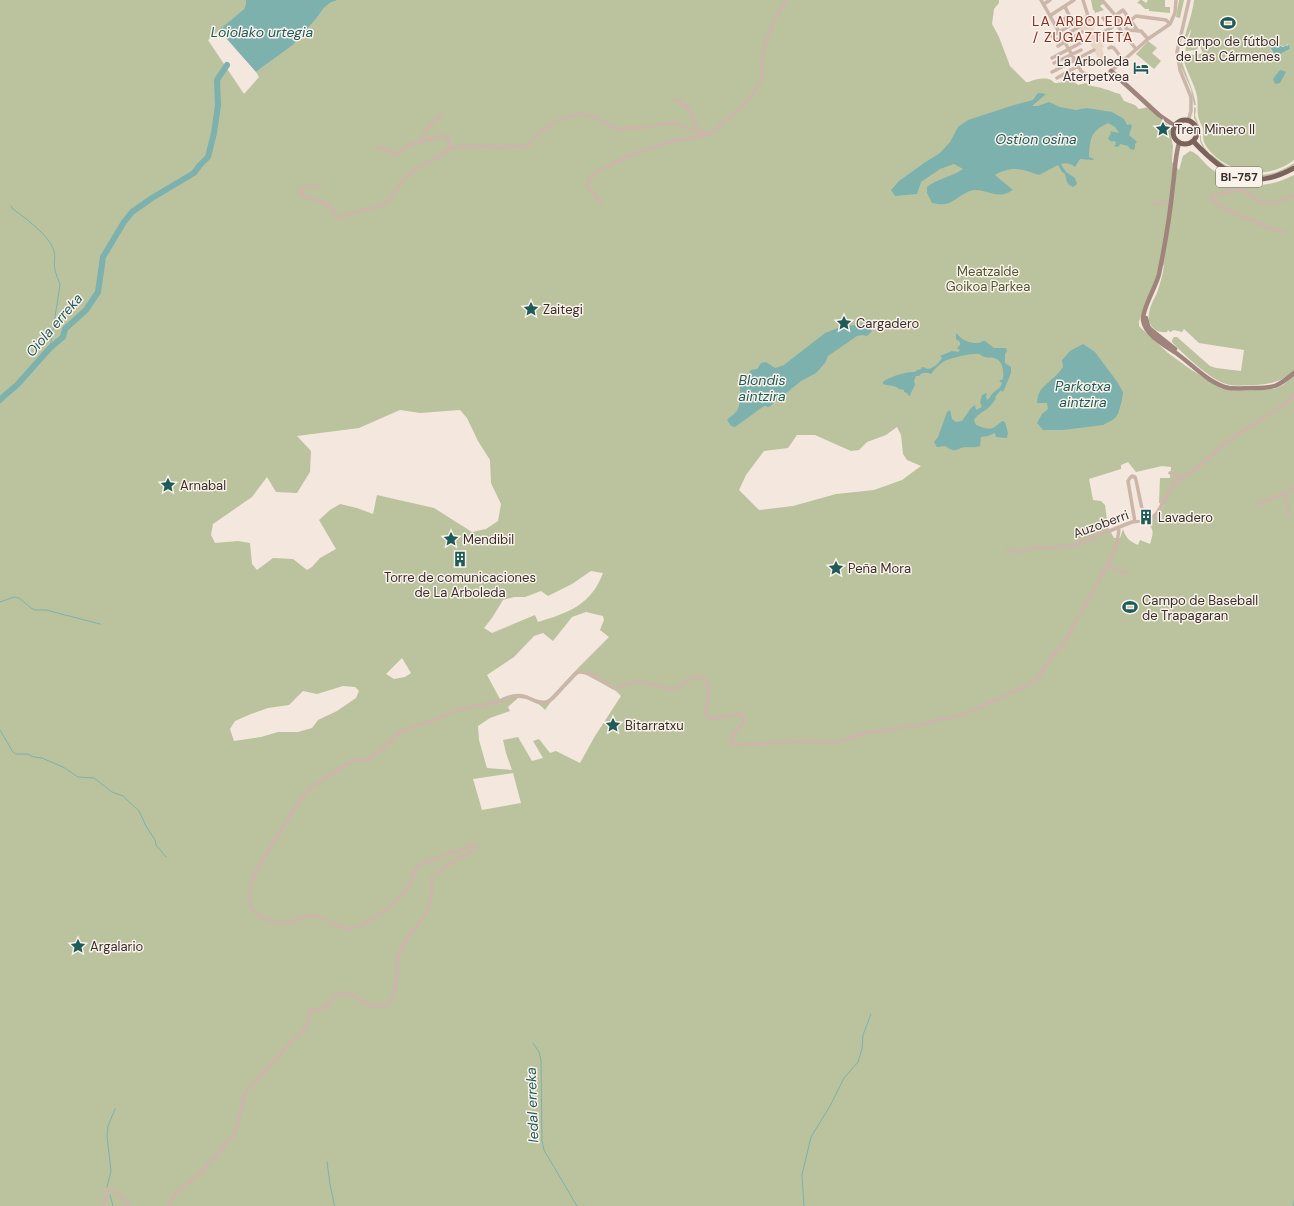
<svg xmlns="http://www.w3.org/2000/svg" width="1294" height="1206" font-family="'DM Sans',sans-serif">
	<rect width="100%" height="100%" fill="#f3e7de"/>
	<path fill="#bac39e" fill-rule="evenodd" d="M0,0H246V3L244,9L208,40L244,94L259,77L256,72L293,45L316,19L324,8L330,3L338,0H999V3L994,9L992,24L999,37L1010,66L1026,82H1029C1035,79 1045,77 1051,80C1055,82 1052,83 1057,83C1065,83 1071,77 1078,85L1086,83C1094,88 1097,86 1104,89C1110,90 1114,93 1120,94L1124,101L1135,105L1139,109L1149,107L1169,126L1173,146L1172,162L1179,170L1183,156L1190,151C1198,153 1203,162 1209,167C1235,189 1265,190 1294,175V371C1280,382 1272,384 1254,385C1245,385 1235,387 1226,384C1211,380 1183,354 1172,342V340L1174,337H1177L1210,366L1216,368L1241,371L1244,350L1199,343L1184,329L1182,332L1174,330L1170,332L1168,330L1167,332C1155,334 1147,325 1149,313C1150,306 1154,299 1157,293C1160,284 1163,274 1164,265L1158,270L1153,286L1139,321V326L1143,330L1168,353L1190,369L1221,388L1237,391L1274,389L1283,385L1294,375V1206H0ZM400,410L420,413L460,410L467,418L478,441L490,460L491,483L501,504L498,521L486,529L472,532L434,508L377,495L373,514L357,508L340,504L330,510L319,520L336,549L320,558L312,567L307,570L293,559L273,558L257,570L252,564L250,543L238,541L215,543L211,535L213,524L252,497L267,477L276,492L297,493L310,472L311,451L297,436L359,428ZM897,427L901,435L903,454L907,460L921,466L902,480L874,490L836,494L793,506L759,510L739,490L746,475L764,451L788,448L797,435H815L851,451L859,450L867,442L886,435ZM1128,462L1136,472L1162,466L1171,467L1170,478H1160L1159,503L1164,505L1156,516L1147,522C1155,531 1153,533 1150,544L1140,540L1138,545C1130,542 1125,537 1123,529L1120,538H1114L1108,527L1105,505L1101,501L1093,500L1089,479L1121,469V465ZM591,571L603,573C591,605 568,613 538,622L535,615L492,633L484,628L492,618L503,600L514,597H525L541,591L548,596L572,584ZM586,612L603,616L604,620L600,630L609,637L579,667L549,699C539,704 531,695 521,694C514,693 506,696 500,699L487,675L514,657L534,636L543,633L553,641L572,617ZM402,658L411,673L405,677L394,679L386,674ZM581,672L616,691L621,696L595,736L580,763L556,751L550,753L539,739L533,741L543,758L532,761L518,737L503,740L506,753L512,770L487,768L479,740L478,726L490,718L510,711L508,707L518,698C529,698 538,702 545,710L550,703L577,675ZM343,686L355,687L359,691L356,698L337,711L318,720L312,728L298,732H278L261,737L234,741L230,729L235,721L251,714L268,708L289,705L303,691L317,694ZM513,773L521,803L482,810L473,779Z
		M1091,0H1101L1104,3L1100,6L1104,10L1095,13L1094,10H1093Z
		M1140,0H1142L1146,3L1148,0H1165V7H1170V13L1149,11V9H1145L1140,4L1137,3Z
		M1179,0H1184L1180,18L1176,17Z
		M1194,0H1294V160C1271,178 1240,176 1217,158C1213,154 1207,149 1205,144C1202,140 1204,134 1203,129C1202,124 1198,120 1198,115C1197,109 1198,103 1197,96C1194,82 1185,70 1183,56L1185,54L1196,55L1203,53L1199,45L1197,50L1185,51L1191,31V29L1182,49C1185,32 1192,17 1194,0ZM1273,44L1277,47L1280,45L1285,47L1288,44L1290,49L1282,53L1273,54L1270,48Z
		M1148,41L1157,48L1152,53L1161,61L1154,69L1136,54Z
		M1179,53H1180C1183,71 1193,86 1196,105H1194L1191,89L1181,67Z
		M1194,107L1196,108L1195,116L1201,130V140L1204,147L1209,153L1208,154L1203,148L1200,141V129L1194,118Z
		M1211,154C1236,177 1265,183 1294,163V165C1274,179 1249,181 1227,169C1221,166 1215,160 1210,155Z"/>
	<path fill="#ebd6c5" d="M1087,14L1092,22L1091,23L1097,35H1098L1104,47L1102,48L1106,62L1102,64V58H1098L1084,33H1082L1076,20Z"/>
	<path fill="#7db1ad" d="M246,0H338L330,3L324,8L316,19L293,45L256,72L219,30L244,9L246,3Z
		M1272,44L1277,47L1279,45L1283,47L1289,45L1290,49L1280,54H1274L1269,46Z
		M1281,70L1286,72L1280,83L1275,84L1273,79L1279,71Z
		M1038,93L1046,94L1032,106H1038L1049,102L1060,107L1076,110L1087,108L1112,112L1124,119L1127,125L1130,124L1132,126L1129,135L1137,142L1135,144V147L1134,150L1130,149L1128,146L1120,144L1118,147L1114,146L1116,144L1115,141H1113L1112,142L1108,139L1111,133L1110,131L1119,133L1115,127L1108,123C1090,132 1090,138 1089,157L1094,159L1093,160L1080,159L1075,167C1072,164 1065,162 1061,164L1066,172L1075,178L1077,184L1073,187C1066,184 1067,181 1065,174L1062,172L1058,165L1039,175C1022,169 1012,165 995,175L1013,190C1010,191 1007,194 1004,194C992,197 982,187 970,191C954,197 953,208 932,203L927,193V187C938,178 952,177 963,169L954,164L940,169L921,182L917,194L895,196L891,190L899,181L924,163L940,153L950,142L958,127L968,120L1014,105L1033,100Z
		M864,322L867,324L872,331L867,336L862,335L857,336L828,356L825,363L816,373L801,381L769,407L764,406L735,427L731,426L727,420C730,417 736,413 738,409C741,401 740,391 740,383L747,376L751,370L757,369L761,363L766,362L775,368L784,365L825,333L843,326L859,325Z
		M957,333C961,341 974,345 982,342L981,341H985L994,348H1006L1007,351L1005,354V363L1011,367V373L1004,390L1002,392L1001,390L995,397L996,398C993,403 989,408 984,411C980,414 977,415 974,420L976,425C990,430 991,431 1002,421L1005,422L1008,433L1007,438L996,437L995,433L988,436L981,437L980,446C975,448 972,447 967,447C956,447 958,455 945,446L937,447L934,442L938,437L947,412L950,410L952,419L956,422L962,421L971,408L975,405L976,410L982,407L980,402L982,395L987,393L986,397L987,400C990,398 990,396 993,393C997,389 1000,389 1002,383L999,381L1003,379C1004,372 1003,360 994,358C991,357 988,358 985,357C981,356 982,355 979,354C971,353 952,358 945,361C939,364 934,370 931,374C926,372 922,372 919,376H916L914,381L915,384C914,389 911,391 910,396L908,395L907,393L904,392V390L899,389C895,385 889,386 883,384V382C888,377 908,371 915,372L917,370L922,369L920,368L924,367L927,369C933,369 939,363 942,358L940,356L952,351L958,352L960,350L957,348L960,345V342L956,339V335Z
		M1083,344L1095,352L1118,383L1123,392L1122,400L1118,414L1114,419L1103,425L1063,430H1043L1037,423L1042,414L1048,409L1047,403H1037C1038,389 1043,388 1052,379C1056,376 1060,371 1063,367L1062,360L1070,351Z"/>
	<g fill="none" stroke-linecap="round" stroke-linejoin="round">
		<path stroke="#7db1ad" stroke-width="1" d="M11,206L13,209C25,218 50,236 54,251C56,257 53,264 55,270C56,275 59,280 60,285L50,348
			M0,602L14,597L19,598L31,608L35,610H46L100,624
			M0,730L13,752L16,754H27L34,757L42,758L63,767L78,777L94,778L112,792L123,796L139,811L146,826L155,840L156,845L166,857
			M533,1043L539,1052L541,1060L542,1141L544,1150L577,1206
			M327,1162L330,1184L334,1204L335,1206
			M107,1187L111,1171L107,1136L108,1126L115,1109
			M110,1195L113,1206
			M804,1206L802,1175L811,1137L830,1106L844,1078L858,1062L862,1049L863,1035L871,1014
			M1293,1206L1294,1201"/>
		<path stroke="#7db1ad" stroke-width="6" d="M0,400L4,396L17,385L50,348L63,337L65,329L86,310L98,292L103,257L124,222L132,212L152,198L194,173L199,166L208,157L214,133L218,105L217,80L227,65"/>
		<path stroke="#ccb6aa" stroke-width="3.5" d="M1041,0L1081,71C1087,77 1101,77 1109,73L1148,39L1170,24L1175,13L1176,0
			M1083,0L1089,19
			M1102,0L1127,29L1129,30L1141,31L1148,39
			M1044,4L1050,0
			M1051,15L1074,0
			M1069,15L1080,25
			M1115,16L1123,10L1138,31
			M1103,18L1111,28
			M1131,20L1136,16L1166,20L1170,24
			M1116,24L1136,49
			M1056,25L1065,21L1064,19L1069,15L1065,7
			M1098,35L1111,28L1117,23
			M1052,36L1076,22
			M1055,41L1079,27
			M1058,46L1082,32
			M1109,48L1111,47L1114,48L1123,60
			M1052,58L1088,39
			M1054,63L1081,50
			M1052,72L1094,50
			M1057,78L1085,62L1104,64
			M1077,79L1084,78L1088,75
			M675,100C694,107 688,115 697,127C700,130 704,133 708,135
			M1188,121L1191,111V97L1180,70L1177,52L1189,0
			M421,142C424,130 432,121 443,114
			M450,148L467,146L505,147L528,146L537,135L554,122L569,116L581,114L597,118L616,129L648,127L669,123L679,124L703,136
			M321,186C313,186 303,184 299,192C307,201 323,198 331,208C334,210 334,214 336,216L340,217L385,204C394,196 399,183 408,175C421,164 438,160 450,148L448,138L443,135L410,145L396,154L377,147
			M602,203L599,201L594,193L587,187L590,177L595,173C620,159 648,147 676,140C687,138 699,139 709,134C714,132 719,126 723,123C737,110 752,99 760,82C764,75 761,67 762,59C764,38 775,17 786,0
			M1154,203L1171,202
			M1283,231L1275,230C1264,224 1214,208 1211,198L1212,196L1216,195C1223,193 1233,190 1241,190C1248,191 1251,197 1257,200C1269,206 1283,200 1294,196
			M1170,473L1181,477
			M1285,493L1288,508V515
			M1256,505L1285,493L1294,488
			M1135,522L1128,481L1130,478L1132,476L1135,477L1136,480L1142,509L1143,521
			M1007,550L1019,552L1036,547L1047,548L1074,545L1132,522L1149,520L1157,513L1175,482L1195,470L1217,450L1238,434L1288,402L1294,394
			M1108,564L1126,574
			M105,1206V1198L107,1190C116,1190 125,1199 130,1206
			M168,1206L174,1195L204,1169L232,1137L237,1128L244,1094L288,1045L304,1029L308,1022L310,1011C315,1009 320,1010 325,1007C331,1003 332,995 340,993C358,991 368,1013 385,1005C398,999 396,971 398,959C401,939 417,930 426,912C429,906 432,899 432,892C432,887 431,882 432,877L451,863L475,849L476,845H469L459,851L449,853L437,859L430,860L422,864L415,870L410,884L405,892L390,907L363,925L347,929L319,917L310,915L286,923L277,922L265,919L256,913L251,909L249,902L250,885L258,867L301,798L312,787L345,765L356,760H366L376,754L401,731L429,722L457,710L498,702L508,698L520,696L526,697L537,702L546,703L553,698L576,673C586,668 605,683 614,688C624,687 632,680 641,682C649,684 668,690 675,688C684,685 696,670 705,680C714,691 703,705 707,717L713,719L738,714C755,718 733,732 731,738L732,743L738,745L803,741L834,743L861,734L924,724L945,718L963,715L1030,684L1039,676L1051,657L1063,645L1110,560C1115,549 1119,539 1119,527"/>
		<path stroke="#9f847b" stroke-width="4.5" d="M1111,71L1159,115L1175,126
			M1179,143C1175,157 1175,170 1173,185C1170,215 1165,245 1159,274C1156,287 1142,309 1143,320C1145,335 1164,345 1176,353C1192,364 1209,384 1229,388C1237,389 1245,388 1253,388C1275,388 1277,387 1294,373
			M1146,318L1148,326L1150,329L1175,349"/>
		<path stroke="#7b625b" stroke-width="5" d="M1173 132a12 12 0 1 1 24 0a12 12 0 1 1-24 0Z
			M1193,141C1224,174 1250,193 1294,168"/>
	</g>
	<defs>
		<g id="stadium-bare" transform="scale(1.2)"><path d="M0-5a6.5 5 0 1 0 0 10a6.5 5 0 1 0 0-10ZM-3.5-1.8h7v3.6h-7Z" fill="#1e5b59" stroke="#faf2eb" stroke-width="2.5" paint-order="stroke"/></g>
		<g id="hotel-bare" transform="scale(1.2)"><path d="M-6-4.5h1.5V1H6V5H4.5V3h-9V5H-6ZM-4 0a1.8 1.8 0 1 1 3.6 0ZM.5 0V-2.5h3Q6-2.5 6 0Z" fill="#1e5b59" stroke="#faf2eb" stroke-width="2.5" paint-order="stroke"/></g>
		<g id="sight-bare" transform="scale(1.2)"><path d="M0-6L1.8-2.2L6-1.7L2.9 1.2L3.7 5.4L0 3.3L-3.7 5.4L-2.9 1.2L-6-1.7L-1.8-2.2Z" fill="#1e5b59" stroke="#faf2eb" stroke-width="2.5" paint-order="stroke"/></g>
		<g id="building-bare" transform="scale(1.2)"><path d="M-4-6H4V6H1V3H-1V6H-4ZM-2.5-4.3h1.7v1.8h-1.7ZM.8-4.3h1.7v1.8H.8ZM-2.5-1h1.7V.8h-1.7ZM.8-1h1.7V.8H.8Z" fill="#1e5b59" stroke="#faf2eb" stroke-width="2.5" paint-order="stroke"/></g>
	</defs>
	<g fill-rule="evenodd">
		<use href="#stadium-bare" x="1228" y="23"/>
		<use href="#hotel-bare" x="1141" y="68"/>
		<use href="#sight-bare" x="1163" y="129"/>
		<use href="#sight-bare" x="531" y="309"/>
		<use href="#sight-bare" x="844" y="323"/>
		<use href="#sight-bare" x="168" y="485"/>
		<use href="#building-bare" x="1146" y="517"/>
		<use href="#sight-bare" x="451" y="539"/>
		<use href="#building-bare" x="460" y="559"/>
		<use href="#sight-bare" x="836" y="568"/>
		<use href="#stadium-bare" x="1130" y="607"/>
		<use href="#sight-bare" x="613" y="725"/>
		<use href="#sight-bare" x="78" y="946"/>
	</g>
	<g text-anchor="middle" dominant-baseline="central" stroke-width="3" stroke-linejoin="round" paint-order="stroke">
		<rect fill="#faf2eb" stroke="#736864" stroke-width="1" x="1216" y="167" width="46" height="20" rx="3"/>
		<g font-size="12" font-weight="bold" fill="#392d2a">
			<text x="1239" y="177">BI-757</text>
		</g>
		<g font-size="13" fill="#392d2a" stroke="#faf2eb" text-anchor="start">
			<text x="1228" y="41" text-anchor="middle">Campo de fútbol<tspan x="1228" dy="15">de Las Cármenes</tspan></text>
			<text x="1129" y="61" text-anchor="end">La Arboleda<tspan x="1129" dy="15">Aterpetxea</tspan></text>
			<text x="1175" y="129">Tren Minero II</text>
			<text x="543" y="309">Zaitegi</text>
			<text x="856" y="323">Cargadero</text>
			<text x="180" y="485">Arnabal</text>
			<text x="1158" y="517">Lavadero</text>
			<text x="463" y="539">Mendibil</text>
			<text x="848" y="568">Peña Mora</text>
			<text x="460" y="577" text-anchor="middle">Torre de comunicaciones<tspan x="460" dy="15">de La Arboleda</tspan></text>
			<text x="1142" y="600">Campo de Baseball<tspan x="1142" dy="15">de Trapagaran</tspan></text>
			<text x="625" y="725">Bitarratxu</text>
			<text x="90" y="946">Argalario</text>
		</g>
		<g font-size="13" fill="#4c582d" stroke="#faf2eb">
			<text x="988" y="271">Meatzalde<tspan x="988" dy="15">Goikoa Parkea</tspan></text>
		</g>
		<g font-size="13" fill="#392d2a" stroke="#faf2eb">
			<text transform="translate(1101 524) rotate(-20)">Auzoberri</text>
		</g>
		<g font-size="14" letter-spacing="1" fill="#892f21" stroke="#faf2eb">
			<text x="1083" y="21">LA ARBOLEDA<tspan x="1083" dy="16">/ ZUGAZTIETA</tspan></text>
		</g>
		<g font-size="14" font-style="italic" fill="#1e5b59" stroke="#faf2eb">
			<text x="262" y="32">Loiolako urtegia</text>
			<text x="1036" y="139">Ostion osina</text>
			<text transform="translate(54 325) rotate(-49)">Oiola erreka</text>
			<text x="762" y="380">Blondis<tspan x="762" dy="16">aintzira</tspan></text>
			<text x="1083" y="386">Parkotxa<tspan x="1083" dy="16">aintzira</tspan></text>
			<text transform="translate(532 1105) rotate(-92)">Iedal erreka</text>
		</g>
	</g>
</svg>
